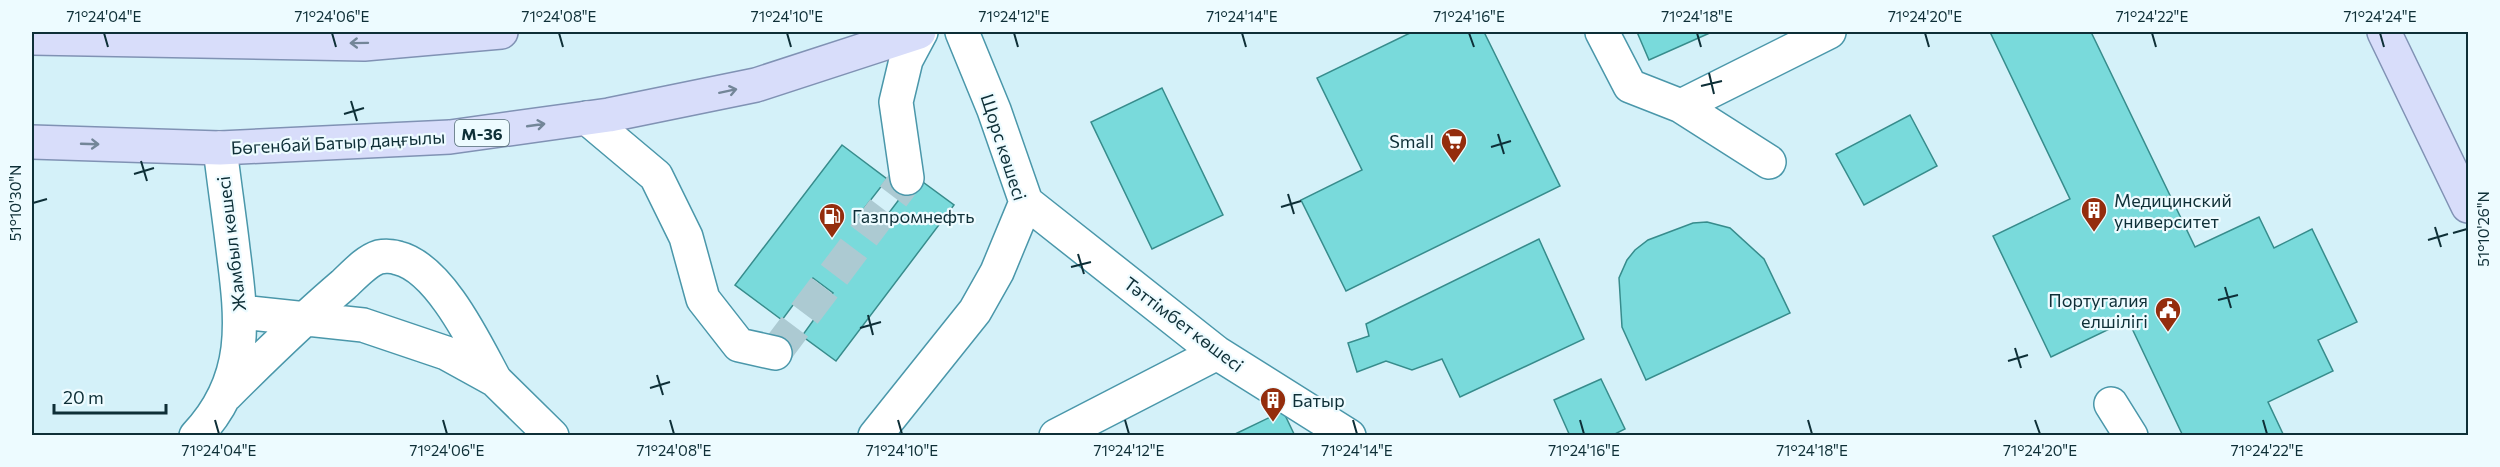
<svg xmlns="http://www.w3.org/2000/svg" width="2500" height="467" font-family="Commissioner,sans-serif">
	<rect width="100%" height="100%" fill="#d4f1f9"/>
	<path fill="#79dadb" stroke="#378c8c" stroke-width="1.5" d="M1412,32H1484L1560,186L1346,291L1301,200L1362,170L1317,78Z
		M1637,32H1712L1649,60Z
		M1990,32H2091L2195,247L2259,217L2274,248L2312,229L2357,322L2318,340L2333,371L2268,402L2284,436H2183L2128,320L2051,357L1993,236L2070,199Z
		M1162,88L1223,215L1152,249L1091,122Z
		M1910,115L1937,166L1864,205L1836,154Z
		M842,145L887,179L855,220L873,234L916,177L954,205L836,361L802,336L833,293L813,278L782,320L735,285Z
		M1707,222L1730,228L1764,259L1790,313L1646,380L1622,327L1619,278L1627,260L1635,250L1648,240L1693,223Z
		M1539,239L1584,339L1460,397L1442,359L1412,370L1386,361L1357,372L1348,343L1369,336L1366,324Z
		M1601,379L1625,429L1611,436H1570L1554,400Z
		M1283,411L1295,436H1231Z"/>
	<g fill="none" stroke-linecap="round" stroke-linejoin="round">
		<path stroke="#accad2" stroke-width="33" stroke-dasharray="33 16" stroke-linecap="butt" d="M775,353L907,178"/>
		<g stroke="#4a97aa" stroke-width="36">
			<path id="minor" d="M1602,32L1630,86L1681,106L1829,32
				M1681,106L1769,162
				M587,118L656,176L686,237L703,299L739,345L775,353
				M907,178L896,102L906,60L921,32
				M1026,202L1217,353L1349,436
				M241,312L363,325L446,353L495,380L552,436
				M226,395C264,357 302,320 343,285C353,276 366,261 379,257C384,256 393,256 398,258C440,268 476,345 495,380
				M2111,404L2131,436
				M196,436C250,379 242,320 233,249C229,215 224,182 220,148
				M875,436L975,311L997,272L1026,202L994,110L962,32
				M1056,436L1217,353"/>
		</g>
		<g stroke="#8092b4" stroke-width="36">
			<path id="major" d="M2384,32L2468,206
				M32,38L364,44L501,32
				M32,142L220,148L450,137L609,115L756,85L919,32"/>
		</g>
		<use href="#minor" stroke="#fff" stroke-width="33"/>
		<use href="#major" stroke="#d8ddfa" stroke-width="33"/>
	</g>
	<defs><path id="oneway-shaft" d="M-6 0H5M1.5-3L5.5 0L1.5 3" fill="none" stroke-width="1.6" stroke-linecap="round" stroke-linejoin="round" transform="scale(1.5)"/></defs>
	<g stroke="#738698">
		<use href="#oneway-shaft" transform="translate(359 43) rotate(179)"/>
		<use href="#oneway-shaft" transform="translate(728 91) rotate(-12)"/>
		<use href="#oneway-shaft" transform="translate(536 125) rotate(-8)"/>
		<use href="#oneway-shaft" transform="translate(90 144) rotate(2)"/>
	</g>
	<path fill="none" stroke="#0e2f37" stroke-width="2" d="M104,33L108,47M332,33L336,47M559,33L563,47M787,33L791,47M1014,33L1018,47M1242,33L1246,47M1469,33L1474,47M1697,33L1701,47M1925,33L1929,47M2152,33L2156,47M2380,33L2384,47M1709,73L1714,94M1701,86L1722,81M351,101L357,121M344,114L364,108M1498,134L1504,154M1491,147L1511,141M141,161L147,181M134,174L154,168M1288,194L1294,214M33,203L47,199M1281,207L1301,201M2435,227L2441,247M2453,233L2467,229M2428,240L2448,234M1078,254L1084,274M1071,267L1091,262M2225,287L2231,308M2218,300L2238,295M868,315L873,335M860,328L881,322M2015,348L2021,368M2008,361L2028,355M657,375L663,395M650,388L670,382M215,420L219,434M443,420L447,434M670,420L674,434M898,420L902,434M1125,420L1129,434M1353,420L1357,434M1580,420L1584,434M1808,420L1812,434M2035,420L2040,434M2263,420L2267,434"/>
	<defs>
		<g id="supermarket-pin" transform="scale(1.35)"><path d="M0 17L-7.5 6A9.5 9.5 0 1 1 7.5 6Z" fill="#942d0d" stroke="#edfbff"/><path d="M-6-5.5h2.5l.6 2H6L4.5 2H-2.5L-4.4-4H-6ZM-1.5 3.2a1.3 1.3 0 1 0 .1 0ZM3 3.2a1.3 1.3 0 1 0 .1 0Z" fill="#fff"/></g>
		<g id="building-pin" transform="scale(1.35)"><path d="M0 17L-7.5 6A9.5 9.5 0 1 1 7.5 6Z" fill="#942d0d" stroke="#edfbff"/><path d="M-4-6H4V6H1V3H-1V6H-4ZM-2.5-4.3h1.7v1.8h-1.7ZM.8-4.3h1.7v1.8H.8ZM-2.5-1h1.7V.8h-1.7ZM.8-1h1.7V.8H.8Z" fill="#fff"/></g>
		<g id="fuel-pin" transform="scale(1.35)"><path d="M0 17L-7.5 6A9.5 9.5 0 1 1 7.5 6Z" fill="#942d0d" stroke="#edfbff"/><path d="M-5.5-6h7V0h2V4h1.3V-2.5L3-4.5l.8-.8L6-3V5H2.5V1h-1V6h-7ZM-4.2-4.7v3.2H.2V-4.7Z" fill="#fff"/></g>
		<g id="civic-pin" transform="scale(1.35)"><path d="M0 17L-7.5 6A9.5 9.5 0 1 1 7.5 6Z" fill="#942d0d" stroke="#edfbff"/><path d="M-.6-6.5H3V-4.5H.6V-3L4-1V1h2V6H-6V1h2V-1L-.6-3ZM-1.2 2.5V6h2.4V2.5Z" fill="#fff"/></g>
	</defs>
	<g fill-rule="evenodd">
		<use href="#supermarket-pin" x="1454" y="141"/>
		<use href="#building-pin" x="2094" y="210"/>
		<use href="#fuel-pin" x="832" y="216"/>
		<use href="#civic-pin" x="2168" y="310"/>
		<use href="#building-pin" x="1273" y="400"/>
	</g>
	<g text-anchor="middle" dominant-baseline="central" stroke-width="4.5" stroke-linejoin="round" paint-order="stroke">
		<rect fill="#edfbff" stroke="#516c73" stroke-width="1.5" x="455" y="120" width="54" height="26" rx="4.5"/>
		<g font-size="16" font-weight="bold" fill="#0e2f37">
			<text x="482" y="133">M-36</text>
		</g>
		<g font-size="18" fill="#0e2f37" stroke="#edfbff" text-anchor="start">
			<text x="1434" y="141" text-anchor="end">Small</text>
			<text x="2114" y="200">Медицинский<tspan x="2114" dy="21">университет</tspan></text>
			<text x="852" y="216">Газпромнефть</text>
			<text x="2148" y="300" text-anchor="end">Португалия<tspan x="2148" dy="21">елшілігі</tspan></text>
			<text x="1292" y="400">Батыр</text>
		</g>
		<g font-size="18" fill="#0e2f37" stroke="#edfbff">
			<text transform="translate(338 142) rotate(-3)">Бөгенбай Батыр даңғылы</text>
			<text transform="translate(1004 147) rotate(72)">Щорс көшесі</text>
			<text transform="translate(231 244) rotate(-97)">Жамбыл көшесі</text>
			<text transform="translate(1184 324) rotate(37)">Тәттімбет көшесі</text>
		</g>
	</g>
	<rect width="2500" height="467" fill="none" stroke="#edfbff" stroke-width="66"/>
	<path d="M54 404v9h112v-9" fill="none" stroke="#0e2f37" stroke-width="3"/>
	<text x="63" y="404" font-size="18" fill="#0e2f37" stroke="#edfbff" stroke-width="4.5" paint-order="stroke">20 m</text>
	<rect x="33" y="33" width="2434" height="401" fill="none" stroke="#0e2f37" stroke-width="2"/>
	<g font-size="15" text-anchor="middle" fill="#0e2f37">
		<text x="104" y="22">71°24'04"E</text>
		<text x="332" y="22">71°24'06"E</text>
		<text x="559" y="22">71°24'08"E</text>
		<text x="787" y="22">71°24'10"E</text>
		<text x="1014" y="22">71°24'12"E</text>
		<text x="1242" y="22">71°24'14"E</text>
		<text x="1469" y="22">71°24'16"E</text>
		<text x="1697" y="22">71°24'18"E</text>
		<text x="1925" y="22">71°24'20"E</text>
		<text x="2152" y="22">71°24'22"E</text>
		<text x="2380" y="22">71°24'24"E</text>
		<text transform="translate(16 203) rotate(-90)" y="5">51°10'30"N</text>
		<text transform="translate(2484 229) rotate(-90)" y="5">51°10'26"N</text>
		<text x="219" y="456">71°24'04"E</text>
		<text x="447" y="456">71°24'06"E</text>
		<text x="674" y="456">71°24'08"E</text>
		<text x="902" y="456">71°24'10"E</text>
		<text x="1129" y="456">71°24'12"E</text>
		<text x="1357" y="456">71°24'14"E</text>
		<text x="1584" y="456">71°24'16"E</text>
		<text x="1812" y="456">71°24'18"E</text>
		<text x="2040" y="456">71°24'20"E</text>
		<text x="2267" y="456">71°24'22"E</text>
	</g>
</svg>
